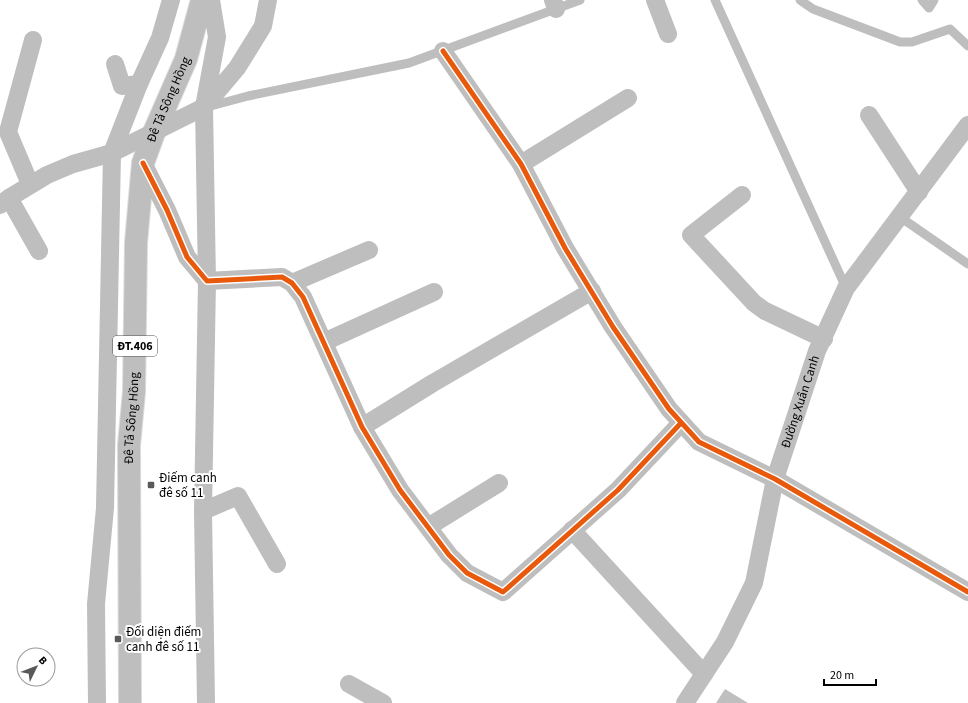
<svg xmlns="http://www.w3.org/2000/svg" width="968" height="703" font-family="'Source Sans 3',sans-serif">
	<rect width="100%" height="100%" fill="#fff"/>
	<path fill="#bfbfbf" d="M725,689L748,703H716Z"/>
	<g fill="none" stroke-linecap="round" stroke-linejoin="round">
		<g stroke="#dbdbdb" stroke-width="24">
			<g id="primary">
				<path id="s2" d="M130,703L129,445L134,392L136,243L143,163L155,130L186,59L202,0"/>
			</g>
		</g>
		<path stroke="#bebebe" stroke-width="9" d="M715,0L846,288
			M800,0L813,9L900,42H912L950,29L968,46
			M922,0L929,8L934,0
			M207,107L248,96L409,63L580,0
			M900,217L968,264"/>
		<g stroke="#bebebe" stroke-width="18">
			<path d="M553,0L556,9"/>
			<path d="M655,0L668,34"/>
			<path d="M443,51L521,164L565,248L613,327L669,409L699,442L775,479L968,592"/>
			<path d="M115,64L122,86L139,84"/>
			<path d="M869,115L919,192"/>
			<path d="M143,163L167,210L187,257L207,281L282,277L292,283L303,297L362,427L400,490L449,555L467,573L503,592L618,490L681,423"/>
			<path d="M521,164L628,98"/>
			<path d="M30,184L8,132L33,40"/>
			<path d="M742,195L691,235L754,303L765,311L824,339"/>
			<path d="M9,198L39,251"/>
			<path d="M0,205L9,198L47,175L73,164L112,153L204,107L237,68L263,26L268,0"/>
			<path d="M292,283L369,250"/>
			<path d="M324,342L434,292"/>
			<path d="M362,427L433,383L592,291"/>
			<path d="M203,511L238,496L277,564"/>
			<path d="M428,527L499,483"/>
			<path d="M572,530L704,674"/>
			<path d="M349,684L383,703"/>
			<path d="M97,703L96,604L105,508L112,153L139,84L160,38L171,0"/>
			<path d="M206,703L203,511L207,281L204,107L217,37L211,0"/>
			<path id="s1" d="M685,703L725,642L754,583L775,479L817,351L846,288L968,125"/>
		</g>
		<use href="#primary" stroke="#bebebe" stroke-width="22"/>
		<g stroke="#fff" stroke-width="8">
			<path id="cycleway" d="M443,51L521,164L565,248L613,327L669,409L699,442L775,479L968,592
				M143,163L167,210L187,257L207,281L282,277L292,283L303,297L362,427L400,490L449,555L467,573L503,592L618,490L681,423"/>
		</g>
		<use href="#cycleway" stroke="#e8590c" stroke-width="5"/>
	</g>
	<g fill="#595959" stroke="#fff" stroke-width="1.5">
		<rect x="147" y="481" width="8" height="8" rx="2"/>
		<rect x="114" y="635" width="8" height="8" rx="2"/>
	</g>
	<g text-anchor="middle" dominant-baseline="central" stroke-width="4" stroke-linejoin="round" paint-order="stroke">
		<rect fill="#fff" stroke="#4c4c4c" stroke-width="1" x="113" y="336" width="44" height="20" rx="3"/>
		<g font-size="12" font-weight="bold" fill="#000">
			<text x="135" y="346">ĐT.406</text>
		</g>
		<g font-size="13" fill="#000" stroke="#fff">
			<text stroke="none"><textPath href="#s2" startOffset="609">Đê Tả Sông Hồng</textPath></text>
			<text stroke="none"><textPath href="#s1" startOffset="326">Đường Xuân Canh</textPath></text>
			<text stroke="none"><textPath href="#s2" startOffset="285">Đê Tả Sông Hồng</textPath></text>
		</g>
		<g font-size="13" fill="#000" stroke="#fff" text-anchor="start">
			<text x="159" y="478">Điếm canh<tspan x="159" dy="15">đê số 11</tspan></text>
			<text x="126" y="632">Đối diện điếm<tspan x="126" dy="15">canh đê số 11</tspan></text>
		</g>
	</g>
	<g transform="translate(36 667) rotate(47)"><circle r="19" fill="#ffffff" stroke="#999999"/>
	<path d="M0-3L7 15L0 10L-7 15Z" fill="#595959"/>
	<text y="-6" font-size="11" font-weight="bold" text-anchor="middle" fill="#000000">B</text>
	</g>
	<path d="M824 679v6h52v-6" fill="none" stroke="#000000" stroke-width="2"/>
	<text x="830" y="679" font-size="12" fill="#000000" stroke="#ffffff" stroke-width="3" paint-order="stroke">20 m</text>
</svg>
